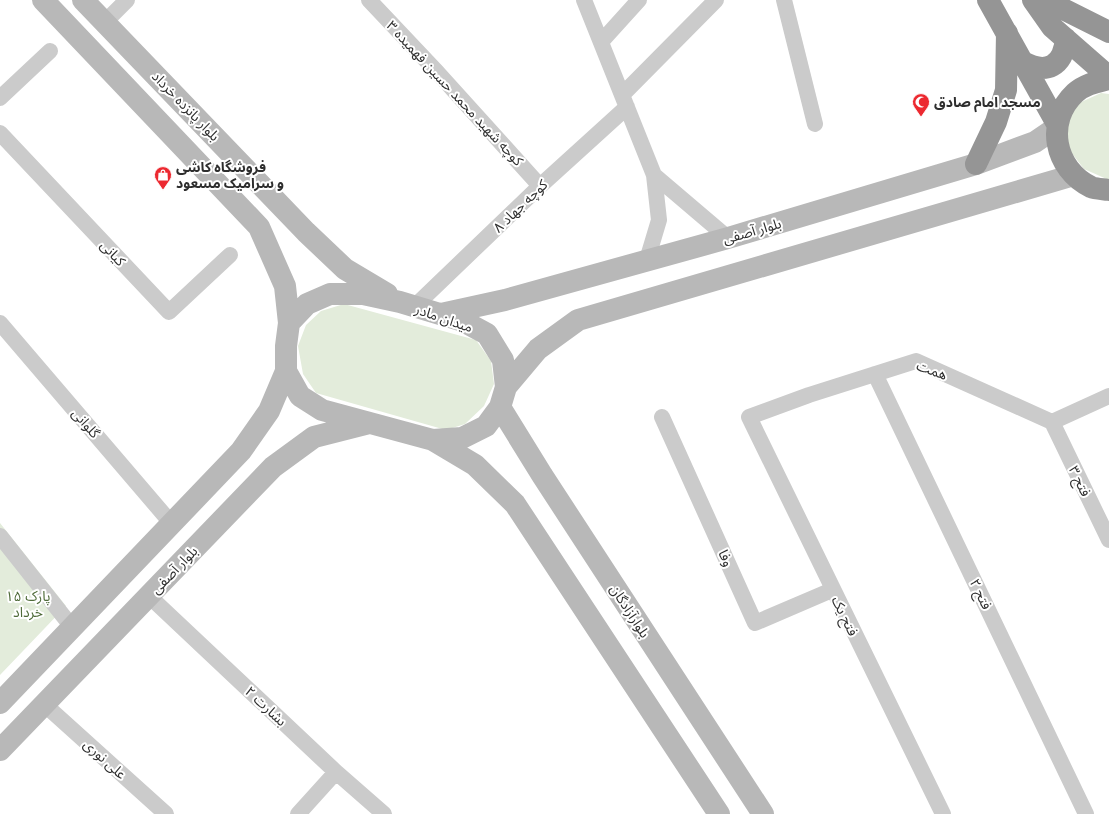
<svg xmlns="http://www.w3.org/2000/svg" width="1109" height="814" font-family="Poppins,'Noto Sans Arabic',sans-serif">
	<rect width="100%" height="100%" fill="#fff"/>
	<path fill="#e3ecdb" d="M1101,93L1109,94V180L1084,169L1067,147L1066,123L1079,103Z
		M344,304L476,340L491,361L494,384L484,406L465,424L446,430L316,393L303,374L298,346L306,325L321,311Z
		M0,523L66,606L0,675Z"/>
	<g fill="none" stroke-linecap="round" stroke-linejoin="round">
		<path stroke="#cbcbcb" stroke-width="16" d="M369,0L438,73L540,186
			M584,0L654,175L659,220L647,260
			M784,0L815,124
			M105,22L127,0
			M601,42L639,0
			M622,95L716,0
			M0,98L50,51
			M0,133L169,312L230,255
			M654,175L728,238
			M414,307L540,186L627,107
			M0,323L172,524
			M875,374L1086,814
			M662,417L755,623L832,590
			M1052,422L1109,540
			M0,536L72,627
			M149,596L336,772L384,814
			M44,704L166,814
			M298,814L336,772
			M943,814L749,417L809,395L916,361L1052,422L1109,396"/>
		<path stroke="#b8b8b8" stroke-width="22" d="M43,0L259,227L285,286L289,323
			M83,0L306,232L345,269L387,294
			M330,294H363L400,302L463,321L487,334L503,360L506,387L500,407L486,426L462,438L433,440L322,410L300,396L286,371V346L289,323L307,304Z
			M441,314L505,300L728,238L976,164L1035,142L1057,127
			M506,387L538,349L578,320L1074,175
			M500,407L542,475L763,814
			M433,440L475,465L515,504L719,814
			M0,703L241,451L269,411L286,371
			M0,750L273,467L314,437L369,423"/>
		<path stroke="#959595" stroke-width="22" d="M988,0L1057,124
			M1033,0L1052,27L1109,77
			M1045,0L1109,32
			M1023,62C1047,75 1063,66 1066,39
			M1109,79C1097,82 1085,84 1075,93C1045,121 1054,169 1091,187C1096,189 1103,189 1109,190
			M976,164L996,122L1006,90L1007,33"/>
	</g>
	<defs>
		<g id="mosque-pin" transform="scale(0.9)"><path d="M0 17L-7.5 6A9.5 9.5 0 1 1 7.5 6Z" fill="#ec2930" stroke="#fff"/><path d="M3.5-4.9A6 6 0 1 0 3.5 4.9A5 5 0 1 1 3.5-4.9Z" fill="#fff"/></g>
		<g id="shop-pin" transform="scale(0.9)"><path d="M0 17L-7.5 6A9.5 9.5 0 1 1 7.5 6Z" fill="#ec2930" stroke="#fff"/><path d="M-5-2.5h2.3a2.7 3.5 0 0 1 5.4 0H5L5.5 6h-11ZM-1.5-2.5h3a1.5 2.3 0 0 0-3 0Z" fill="#fff"/></g>
	</defs>
	<g fill-rule="evenodd">
		<use href="#mosque-pin" x="921" y="102"/>
		<use href="#shop-pin" x="163" y="175"/>
	</g>
	<g text-anchor="middle" dominant-baseline="central" stroke-width="4" stroke-linejoin="round" paint-order="stroke">
		<g font-size="14" fill="#2e2e2e" stroke="#fff">
			<text transform="translate(455 93) rotate(47)">کوچه شهید محمد حسین فهمیده ۳</text>
			<text transform="translate(186 106) rotate(46)">بلوار پانزده خرداد</text>
			<text transform="translate(520 206) rotate(-44)">کوچه جهاد ۸</text>
			<text transform="translate(752 231) rotate(-16)">بلوار آصفی</text>
			<text transform="translate(113 253) rotate(47)">کیانی</text>
			<text transform="translate(444 318) rotate(19)">میدان مادر</text>
			<text transform="translate(932 370) rotate(20)">همت</text>
			<text transform="translate(86 423) rotate(49)">گلوانی</text>
			<text transform="translate(1080 481) rotate(64)">فتح ۳</text>
			<text transform="translate(726 558) rotate(66)">وفا</text>
			<text transform="translate(174 570) rotate(-46)">بلوار آصفی</text>
			<text transform="translate(981 594) rotate(64)">فتح ۲</text>
			<text transform="translate(630 611) rotate(57)">بلوارآزادگان</text>
			<text transform="translate(845 616) rotate(64)">فتح یک</text>
			<text transform="translate(266 706) rotate(43)">بشارت ۲</text>
			<text transform="translate(105 759) rotate(42)">علی نوری</text>
		</g>
		<g font-size="14" font-weight="bold" fill="#2e2e2e" stroke="#fff" text-anchor="start">
			<text x="934" y="102">مسجد امام صادق</text>
			<text x="176" y="167">فروشگاه کاشی<tspan x="176" dy="16">و سرامیک مسعود</tspan></text>
		</g>
		<g font-size="14" fill="#4f6b39" stroke="#fff">
			<text x="28" y="596">پارک ۱۵<tspan x="28" dy="16">خرداد</tspan></text>
		</g>
	</g>
</svg>
